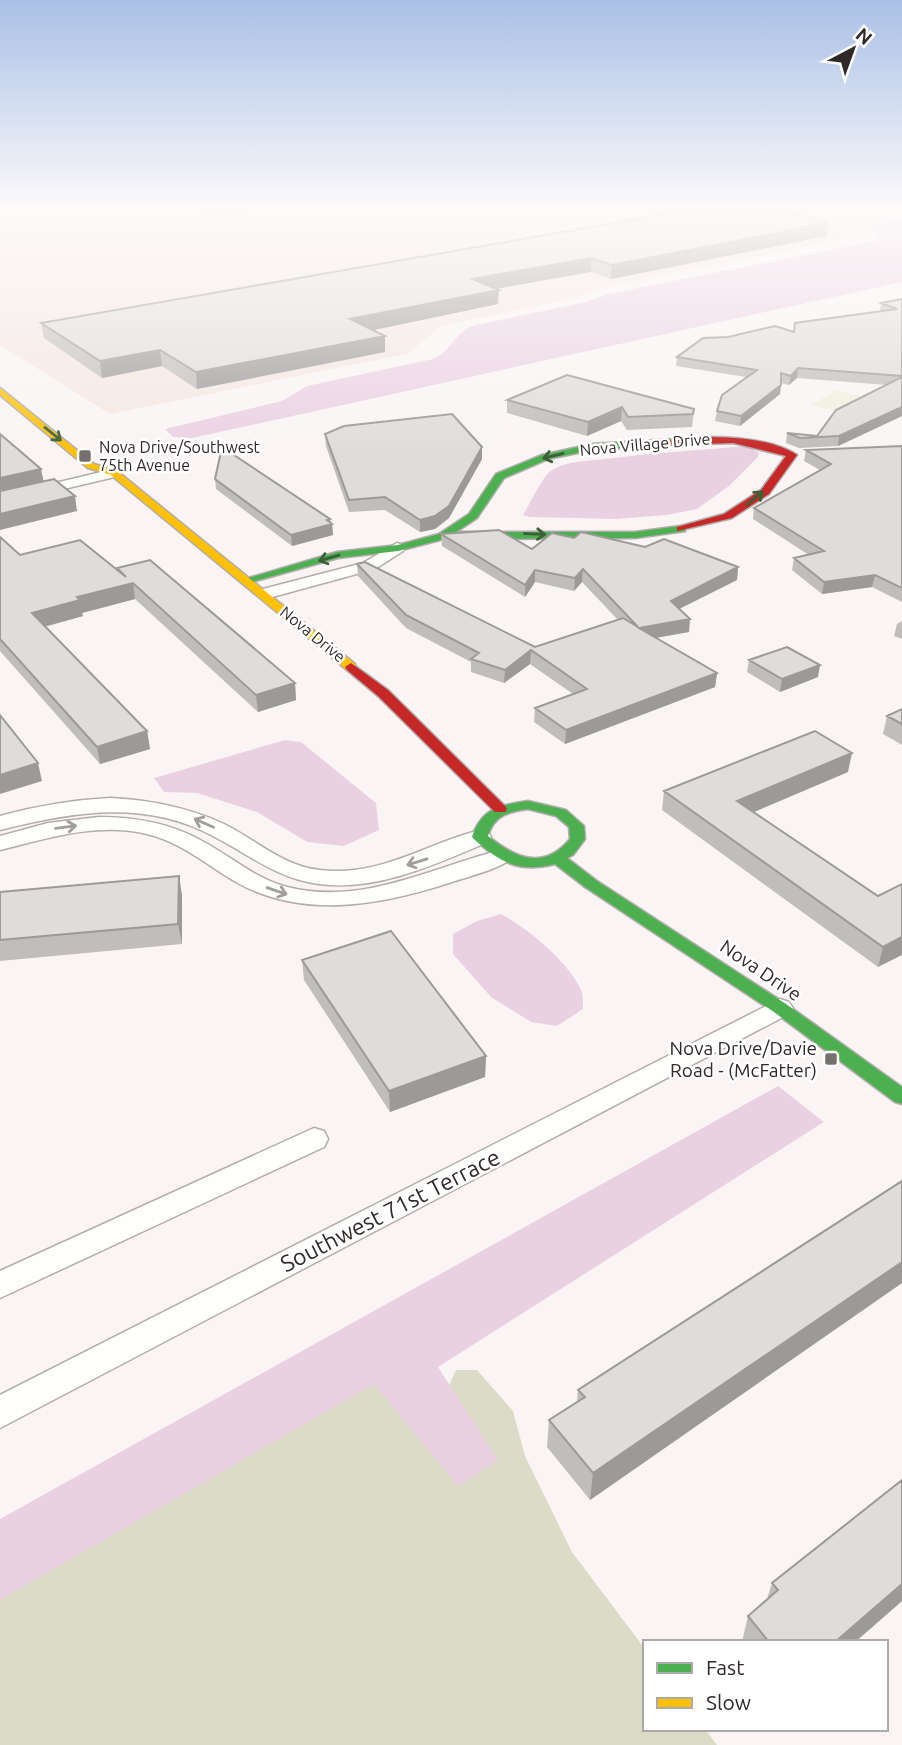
<svg xmlns="http://www.w3.org/2000/svg" width="902" height="1745" font-family="Ubuntu,sans-serif">
	<rect width="100%" height="100%" fill="#faf5f4"/>
	<path fill="#f4e7e2" d="M0,209H902V212L849,226L854,237L601,288L574,298L442,326L407,354L110,414L0,345Z"/>
	<path fill="#f0f0de" d="M837,390L861,396L835,411L810,405Z"/>
	<path fill="#dcdbc7" d="M456,1370H477L513,1411L525,1456L572,1552L645,1649V1729H705L717,1745H0V1560L361,1374L441,1403Z"/>
	<path fill="#ead1e2" d="M902,218V282L192,438L173,437L165,429L282,401L307,386L433,359C450,352 455,333 472,326L586,302L609,294L874,241L879,237L871,226Z
		M747,446L759,453L758,457L729,486L697,509L667,515L616,519L530,517L523,515C530,504 543,475 552,470C566,461 589,461 605,459C652,453 699,450 747,446Z
		M285,740L301,742L376,803L379,830L344,846L307,842L257,812L197,793L164,792L154,778Z
		M501,914C528,928 570,963 582,992C583,997 583,1004 583,1009L557,1026L531,1022L491,997L453,954V934L477,921Z
		M778,1086L824,1122L438,1367L498,1460L458,1486L374,1384L0,1600V1519Z"/>
	<g fill="none" stroke-linecap="round" stroke-linejoin="round">
		<g stroke="#b2adab" stroke-width="3">
			<path id="street" d="M114,469L121,473L119,476L0,504V496Z
				M397,543L403,545L405,548L403,551L375,569L265,599L257,594L259,590L363,563Z
				M110,798C150,800 187,807 224,824C255,839 284,867 320,870C381,877 425,844 480,830L488,832L491,837L488,842C436,864 376,892 319,884C278,879 248,854 213,836C144,799 72,812 0,830V816C36,806 72,800 110,798Z
				M99,817C136,817 170,823 202,841C231,856 255,879 287,887C362,906 430,868 501,850L509,852L512,857C505,868 463,878 449,883C380,905 303,920 236,882C207,865 181,842 147,834C97,822 49,838 0,850V836L48,823Z
				M780,999L789,1002L793,1008L789,1014L0,1428V1395Z
				M314,1128L324,1131L328,1139L324,1147L0,1298V1271Z"/>
		</g>
		<g stroke="#b2adab" stroke-width="3">
			<path id="fast" d="M673,439L678,442L676,444L592,450L548,459L504,478L477,518L456,532H635L681,526L685,527V531L635,538L444,539L398,551L338,558L248,583L242,580L337,552L398,545L439,534L469,514L496,474L542,455L592,444Z
				M528,801L566,810L584,826L585,839L573,855L567,858L597,881L786,1004L902,1087V1104L895,1102L774,1012L585,887L555,864C519,873 501,863 475,840L472,837C482,808 500,805 528,801ZM528,809L556,816L569,827L570,839C544,871 515,858 488,836C494,815 508,812 528,809Z"/>
		</g>
		<g stroke="#b2adab" stroke-width="3">
			<path id="slow" d="M0,388L94,464L117,471L355,664V670H347L111,475L88,468L0,395Z"/>
		</g>
		<g stroke="#b2adab" stroke-width="3">
			<path id="jam" d="M706,437C735,437 773,439 797,455L769,494L732,518L677,531V527L724,514L761,490L786,456L733,443L673,445L668,442L673,439Z
				M351,663L388,690L505,806L507,809L505,812H495L378,696L347,670L345,667Z"/>
		</g>
		<use href="#street" fill="#fefefd" fill-rule="evenodd"/>
		<use href="#fast" fill="#4caf50" fill-rule="evenodd"/>
		<use href="#slow" fill="#ffc107" fill-rule="evenodd"/>
		<use href="#jam" fill="#c62828" fill-rule="evenodd"/>
	</g>
	<path fill="#c0bdbb" d="M196,209H250L210,215Z
		M828,223L827,236L611,279L591,272L496,289L498,304L373,330L385,336V352L197,389L162,366L102,378L44,338L41,323Z
		M902,299V416L838,446L799,448L786,443L787,433L817,436L887,385L797,378L789,385L781,383L780,394L740,426L715,421L717,411L746,377L676,366L677,357L728,337L794,332L880,311L881,303Z
		M507,400L694,409L692,427L627,430L621,421L587,436L507,413Z
		M325,434L482,459L449,518L435,529L420,532L385,510L349,512L326,446Z
		M902,446V602L872,587L822,594L792,570L794,558L809,555L753,519L754,508L820,470L804,461L806,450Z
		M215,479L330,519V522L332,524L333,535L292,546L216,489Z
		M441,534L532,549L574,538L645,547L738,567L737,580L679,609L689,632L656,638L717,673L715,687L565,744L534,722L535,708L573,694L530,664L504,683L471,672V662L406,628L358,576L357,564L535,647L618,620L582,582L574,591L535,582L525,597L442,546Z
		M0,537L20,555L117,569L295,683L296,700L258,712L135,599L82,613L83,616L45,627L147,731L150,749L100,764L0,651Z
		M902,621V639L894,636L897,624Z
		M749,660L818,677L780,692L747,672Z
		M902,709V745L883,734L887,716Z
		M848,772L754,812L878,896L902,884L878,967L662,810L664,791Z
		M179,876L182,896V944L0,961V892Z
		M302,960L486,1056L485,1077L390,1112L304,980Z
		M902,1181V1283L590,1500L547,1447L549,1420L577,1402L578,1390Z
		M772,1583L902,1601L855,1642H742L748,1616L767,1599Z"/>
	<path fill="#9c9a98" d="M209,209H250L210,215Z
		M828,223L827,236L611,279L612,265Z
		M591,258V272L471,293L472,279Z
		M499,290L498,304L350,335V319Z
		M385,336V352L197,389L196,372Z
		M160,350L162,366L102,378L100,361Z
		M798,368L797,378L789,385L791,376Z
		M781,385L780,394L740,426L741,416Z
		M622,407L621,421L587,436L588,422Z
		M902,407V416L838,446L839,436Z
		M482,447V459L449,518L435,529L420,532V520Z
		M41,469L44,483L0,493V478Z
		M75,496L77,511L0,530V514Z
		M330,519V524H332L333,535L292,546L291,535Z
		M738,567L737,580L669,614L671,601Z
		M583,569L582,582L574,591L575,578Z
		M535,570V582L525,597V585Z
		M875,575L872,587L822,594L824,582Z
		M133,583L135,599L82,613L83,616L35,629L32,613L77,597Z
		M690,619L689,632L637,641L639,628Z
		M531,650L530,664L504,683L505,670Z
		M820,665L818,677L780,692L782,679Z
		M717,673L715,687L565,744L566,730Z
		M295,683L296,700L258,712L256,695Z
		M147,731L150,749L100,764L97,747Z
		M852,753L848,772L735,820L737,801Z
		M38,763L42,781L0,794V775Z
		M179,876L182,896V944L178,924Z
		M902,937V955L878,967L883,947Z
		M486,1056L485,1077L390,1112L389,1091Z
		M902,1262V1283L590,1500L593,1473Z
		M902,1584V1601L855,1642H835Z"/>
	<path fill="#dfdcd9" stroke="#9c9a98" stroke-width="2" d="M695,209H778L828,223L612,265L591,258L472,279L499,290L350,319L385,336L196,372L160,350L100,361L41,323Z
		M902,299V376L798,368L791,376L781,373V385L741,416L717,411L722,395L757,370L677,357L703,338L728,337L775,326L794,332L795,323L897,309L881,303Z
		M567,375L694,409L693,414L628,417L622,407L588,422L507,400Z
		M902,377V407L839,436L800,438L787,433L817,436L836,410Z
		M452,414L482,447L449,506L435,516L420,520L385,497L349,500L325,434L344,426Z
		M0,434L41,469L0,478Z
		M902,446V588L875,575L824,582L794,558L824,551L754,508L831,464L806,450Z
		M222,447L330,519L327,520L332,524L291,535L215,479Z
		M54,479L75,496L0,514V491Z
		M499,530L532,549L552,533L574,538L581,532L645,547L664,539L738,567L671,601L690,619L639,628L717,673L566,730L535,708L587,689L531,650L505,670L471,659L479,653L406,615L357,564L365,562L535,647L623,618L638,627L583,569L575,578L535,570L525,585L441,534Z
		M0,537L20,555L80,540L126,577L117,568L150,560L295,683L256,695L133,583L77,597L80,600L32,613L147,731L97,747L0,639Z
		M787,647L820,665L782,679L749,660Z
		M902,709V724L887,716Z
		M0,715L38,763L0,775Z
		M815,731L852,753L737,801L878,896L902,884V937L883,947L664,791Z
		M179,876L178,924L0,940V892Z
		M391,931L486,1056L389,1091L302,960Z
		M902,1181V1262L593,1473L549,1420L585,1397L578,1390Z
		M902,1480V1584L835,1642H769L748,1616L778,1590L772,1583Z"/>
	<defs><path id="oneway-shaft" d="M-6 0H5M1.5-3L5.5 0L1.5 3" fill="none" stroke-width="1.6" stroke-linecap="round" stroke-linejoin="round" transform="scale(1.75)"/></defs>
	<g stroke="#3b5f37">
		<use href="#oneway-shaft" transform="translate(53 434) rotate(39)"/>
		<use href="#oneway-shaft" transform="translate(553 456) rotate(166)"/>
		<use href="#oneway-shaft" transform="translate(755 498) rotate(-40)"/>
		<use href="#oneway-shaft" transform="translate(535 534) rotate(2)"/>
		<use href="#oneway-shaft" transform="translate(329 558) rotate(164)"/>
	</g>
	<g stroke="#a19e9d">
		<use href="#oneway-shaft" transform="translate(204 823) rotate(-156)"/>
		<use href="#oneway-shaft" transform="translate(66 827) rotate(-8)"/>
		<use href="#oneway-shaft" transform="translate(417 862) rotate(163)"/>
		<use href="#oneway-shaft" transform="translate(277 891) rotate(19)"/>
	</g>
	<linearGradient id="sky" x2="0" y2="1"><stop stop-color="#a9c0e6"/><stop offset="0.46" stop-color="#fdfafa"/><stop offset="1" stop-color="#fdfafa" stop-opacity="0"/></linearGradient>
	<rect width="902" height="454" fill="url(#sky)"/>
	<g fill="#76706f" stroke="#fff" stroke-width="2.5">
		<rect x="78" y="449" width="14" height="14" rx="3.5"/>
		<rect x="824" y="1052" width="14" height="14" rx="3.5"/>
	</g>
	<g text-anchor="middle" dominant-baseline="central" stroke-width="5" stroke-linejoin="round" paint-order="stroke">
		<g font-size="16" fill="#2f2927" stroke="#fff">
			<text transform="translate(645 444) rotate(-5)">Nova Village Drive</text>
			<text transform="translate(313 634) rotate(39)">Nova Drive</text>
		</g>
		<g font-size="16" fill="#2f2927" stroke="#fff" text-anchor="start">
			<text x="99" y="447">Nova Drive/Southwest<tspan x="99" dy="18">75th Avenue</tspan></text>
		</g>
		<g font-size="19" fill="#2f2927" stroke="#fff">
			<text transform="translate(761 970) rotate(34)">Nova Drive</text>
		</g>
		<g font-size="19" fill="#2f2927" stroke="#fff" text-anchor="end">
			<text x="817" y="1048">Nova Drive/Davie<tspan x="817" dy="22">Road - (McFatter)</tspan></text>
		</g>
		<g font-size="23" fill="#2f2927" stroke="#fff">
			<text transform="translate(390 1210) rotate(-27)">Southwest 71st Terrace</text>
		</g>
	</g>
	<rect x="643" y="1640" width="245" height="91" fill="#ffffff" stroke="#aca9a9" stroke-width="2"/>
	<rect x="657" y="1663" width="35" height="10" fill="#4caf50" stroke="#aca9a9" stroke-width="2"/>
	<text x="706" y="1675" font-size="21" fill="#2f2927">Fast</text>
	<rect x="657" y="1698" width="35" height="10" fill="#ffc107" stroke="#aca9a9" stroke-width="2"/>
	<text x="706" y="1710" font-size="21" fill="#2f2927">Slow</text>
	<g transform="translate(853 49) rotate(41)" stroke="#ffffff" stroke-width="5" paint-order="stroke">
	<path d="M0-5L12 26L0 18L-12 26Z" fill="#2f2927"/>
	<text y="-10" font-size="19" font-weight="bold" text-anchor="middle" fill="#2f2927">N</text>
	</g>
</svg>
